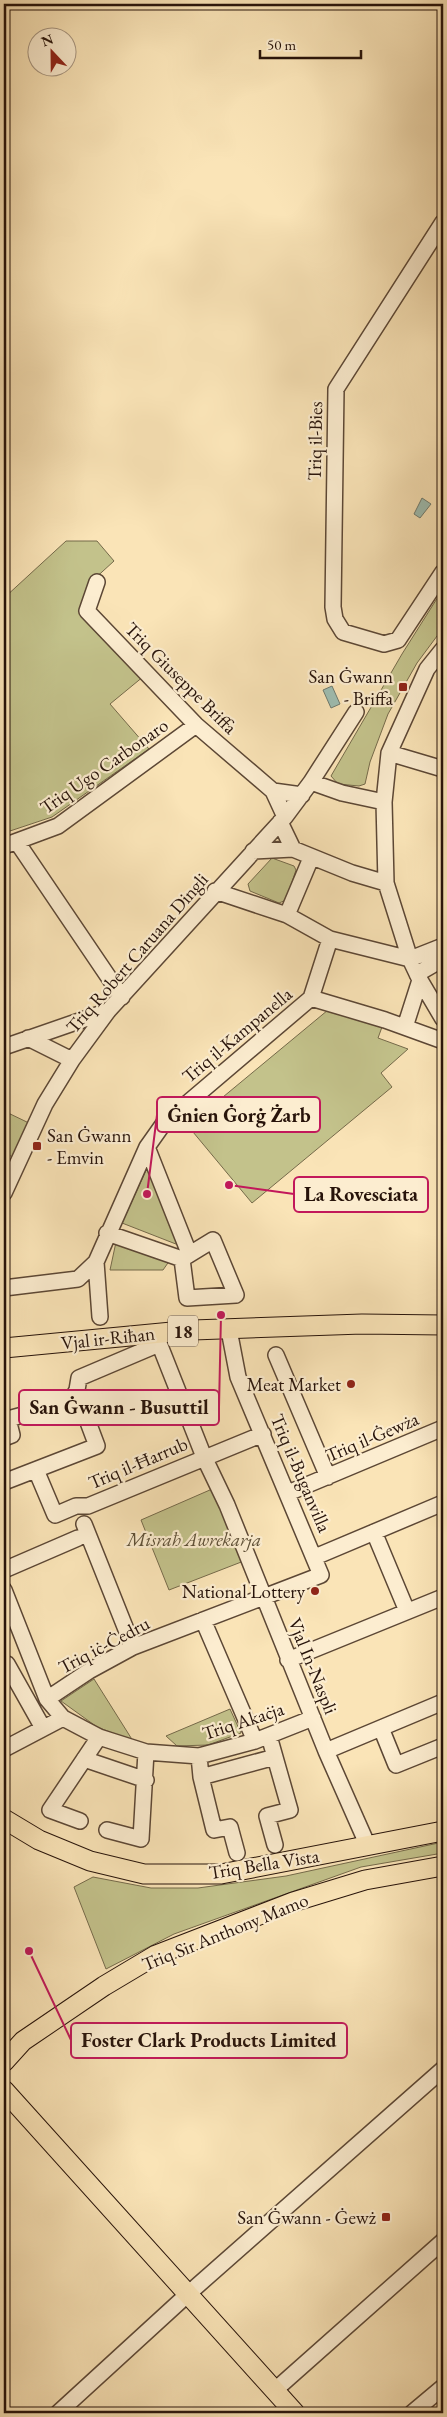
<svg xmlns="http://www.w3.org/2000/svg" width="447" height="2417" font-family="'EB Garamond',serif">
	<rect width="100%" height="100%" fill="#fae4b7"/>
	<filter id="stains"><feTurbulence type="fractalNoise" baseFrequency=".004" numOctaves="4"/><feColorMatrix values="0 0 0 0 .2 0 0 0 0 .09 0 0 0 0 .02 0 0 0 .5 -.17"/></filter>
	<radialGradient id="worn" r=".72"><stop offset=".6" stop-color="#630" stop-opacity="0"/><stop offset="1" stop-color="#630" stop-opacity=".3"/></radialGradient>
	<path fill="#c3c28b" stroke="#756a4a" d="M66,541H97L114,561L91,582L81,609L144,676L110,704L149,749L52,817L4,833V598Z
		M443,589V628L417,663L388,714L370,762L365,784L359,786L338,784L331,776L402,654Z
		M272,858L294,866L296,870L286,900L279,903L250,891L248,884Z
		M328,1010L382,1027L378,1038L408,1049L381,1073L392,1087L252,1203L188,1126Z
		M4,1111L31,1124L15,1158L4,1153Z
		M148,1166L181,1246L122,1223Z
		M116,1242L170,1260L163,1270H110Z
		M219,1486L249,1559L169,1590L141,1520Z
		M94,1679L133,1741L97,1727L61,1701Z
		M230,1709L241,1733L208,1745L177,1746L166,1736Z
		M443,1842V1853L361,1867L174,1934L106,1969L74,1887L93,1877L151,1888H198L286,1876Z"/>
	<path fill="#9ebeb2" stroke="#6e7a6f" d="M422,498L431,504L420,518L414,514Z
		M332,686L340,704L331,708L323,690Z"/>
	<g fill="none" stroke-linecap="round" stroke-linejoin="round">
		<g stroke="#5c4735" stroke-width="18">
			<path id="minor" d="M443,222L336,389L333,607L335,619L343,632L384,644L398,640L443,572
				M97,582L87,611L196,725L273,791L285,817
				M443,649L427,669L389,753L384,802L386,883L410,959L420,980L443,1019
				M389,753L443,769
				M311,782L356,712
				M273,791L302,795
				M280,822L293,849
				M17,842L122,997
				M4,846L58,826L196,725
				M253,851L293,849L352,873L386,883
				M215,891L287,915L330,939L410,959
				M287,915L311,858
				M410,959L443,946
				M417,974L443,959
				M311,998L385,1020L443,1041
				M405,1027L420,980
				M28,1038L72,1060
				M4,1047L108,1011
				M147,1147L189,1253
				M4,1193L45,1104L72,1060L108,1011L285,817L311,782L342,793L384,802
				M107,1233L182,1259
				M213,1240L236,1295L187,1298L182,1259Z
				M4,1288L78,1279L96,1262
				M100,1317L96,1262L147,1147L164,1123L311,998L330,939
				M155,1333L204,1457L227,1505L326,1751L368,1846
				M276,1355L328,1477
				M4,1438L12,1435L8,1419L70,1402L77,1390L79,1378L159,1344
				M36,1470L55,1515L76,1506H88L263,1434
				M4,1482L97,1446L88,1422
				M288,1493L443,1428
				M84,1524L133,1647
				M374,1532L407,1611
				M315,1557L443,1503
				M4,1570L78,1538
				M4,1590L47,1699L63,1718L99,1737L146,1752L199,1756L255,1741L313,1718
				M203,1620L255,1741
				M288,1660L443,1597
				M7,1664L43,1728
				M47,1699L89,1671L133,1647L321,1575L238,1377L229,1330
				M381,1728L396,1765L443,1746
				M269,1736L290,1810L267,1816L275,1845
				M4,1749L63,1718
				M326,1751L443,1702
				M199,1756L201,1777L214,1830L230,1827L237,1853
				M84,1759L146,1780
				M201,1777L275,1757
				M80,1821L50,1810L99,1737
				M107,1830L141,1839L146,1752
				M274,2391L443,2241
				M58,2413L188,2294L443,2069
				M412,2413L443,2387"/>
		</g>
		<g stroke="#27130a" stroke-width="21">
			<path id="major" d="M4,1348L193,1330L362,1324L443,1325
				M4,1819L39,1840L90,1861L144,1874H221L443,1831
				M4,2062L23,2041L104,1986L156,1955L293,1902L365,1880L443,1866
				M4,2090L295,2413"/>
		</g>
		<use href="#minor" stroke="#fcedd0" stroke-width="15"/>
		<use href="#major" stroke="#fae4b7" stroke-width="19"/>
	</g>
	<g fill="#8f2418" stroke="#fcedd0" stroke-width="2">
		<rect x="398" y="682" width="10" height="10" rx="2.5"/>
		<rect x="32" y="1141" width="10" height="10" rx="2.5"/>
		<circle cx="351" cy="1384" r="5"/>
		<circle cx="315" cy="1591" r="5"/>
		<rect x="381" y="2212" width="10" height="10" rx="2.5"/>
	</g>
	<g text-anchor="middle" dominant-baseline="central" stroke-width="4.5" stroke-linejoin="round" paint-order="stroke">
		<rect fill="#fcedd0" stroke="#675445" stroke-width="1" x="168" y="1315.5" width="30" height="31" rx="4"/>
		<g font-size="18" font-weight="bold" fill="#27130a">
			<text x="183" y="1331">18</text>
		</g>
		<g font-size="19" fill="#27130a" stroke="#fcedd0">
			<text transform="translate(315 441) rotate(-89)">Triq il-Bies</text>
			<text transform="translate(181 678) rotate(45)">Triq Giuseppe Briffa</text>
			<text transform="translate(104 766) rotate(-35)">Triq Ugo Carbonaro</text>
			<text transform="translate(137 953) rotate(-49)">Triq Robert Caruana Dingli</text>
			<text transform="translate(237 1035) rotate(-40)">Triq il-Kampanella</text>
			<text transform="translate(108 1338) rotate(-6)">Vjal ir-Riħan</text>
			<text transform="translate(372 1437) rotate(-23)">Triq il-Ġewża</text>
			<text transform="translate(138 1463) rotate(-23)">Triq il-Ħarrub</text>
			<text transform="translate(301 1473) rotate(67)">Triq il-Buganvilla</text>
			<text transform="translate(104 1645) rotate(-28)">Triq iċ-Ċedru</text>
			<text transform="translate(313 1666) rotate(68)">Vjal In-Naspli</text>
			<text transform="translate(243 1721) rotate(-18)">Triq Akaċja</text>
			<text transform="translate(264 1864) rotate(-9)">Triq Bella Vista</text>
			<text transform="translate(225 1932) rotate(-22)">Triq Sir Anthony Mamo</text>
		</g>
		<g font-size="19" fill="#27130a" stroke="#fcedd0" text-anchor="end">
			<text x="393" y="676">San Ġwann<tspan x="393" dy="22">- Briffa</tspan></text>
			<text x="47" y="1135" text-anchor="start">San Ġwann<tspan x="47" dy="22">- Emvin</tspan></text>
			<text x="341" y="1384">Meat Market</text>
			<text x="305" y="1591">National Lottery</text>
			<text x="376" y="2217">San Ġwann - Ġewż</text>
		</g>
		<g font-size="19" font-style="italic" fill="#5e5037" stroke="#fcedd0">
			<text x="194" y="1539">Misraħ Awrekarja</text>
		</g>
	</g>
	<path fill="none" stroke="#c2185b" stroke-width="2" d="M147 1194L157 1115M229 1185L294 1194M221 1315L219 1407M29 1951L71 2040"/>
	<g fill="#c2185b" stroke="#fcedd0" stroke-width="2">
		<circle cx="147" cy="1194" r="5"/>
		<circle cx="229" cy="1185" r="5"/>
		<circle cx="221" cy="1315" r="5"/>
		<circle cx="29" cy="1951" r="5"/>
	</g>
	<g fill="#fcedd0" stroke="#c2185b" stroke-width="2">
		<rect x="157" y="1097" width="163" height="35" rx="5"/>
		<rect x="294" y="1177" width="134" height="35" rx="5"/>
		<rect x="19" y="1390" width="200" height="35" rx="5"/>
		<rect x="71" y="2023" width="276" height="35" rx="5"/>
	</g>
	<g font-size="20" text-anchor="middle" font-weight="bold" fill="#27130a">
		<text x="239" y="1122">Ġnien Ġorġ Żarb</text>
		<text x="361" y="1201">La Rovesciata</text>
		<text x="119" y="1414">San Ġwann - Busuttil</text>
		<text x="209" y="2047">Foster Clark Products Limited</text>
	</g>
	<rect width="447" height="2417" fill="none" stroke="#fae4b7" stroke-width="20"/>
	<rect x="5" y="5" width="437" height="2407" fill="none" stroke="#27130a" stroke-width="2.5"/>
	<rect x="10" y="10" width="427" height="2397" fill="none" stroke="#27130a"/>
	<g transform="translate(52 52) rotate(338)"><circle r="24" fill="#fcedd0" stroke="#a79681"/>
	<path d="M0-4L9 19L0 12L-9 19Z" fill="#8f2418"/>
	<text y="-8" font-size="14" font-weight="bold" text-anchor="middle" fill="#27130a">N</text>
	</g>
	<path d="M260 50v8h101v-8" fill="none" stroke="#27130a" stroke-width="2.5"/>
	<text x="267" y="50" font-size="15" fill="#27130a" stroke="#fcedd0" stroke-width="4" paint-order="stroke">50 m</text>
	<rect width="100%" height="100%" filter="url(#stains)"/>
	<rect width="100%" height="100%" fill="url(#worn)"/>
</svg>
